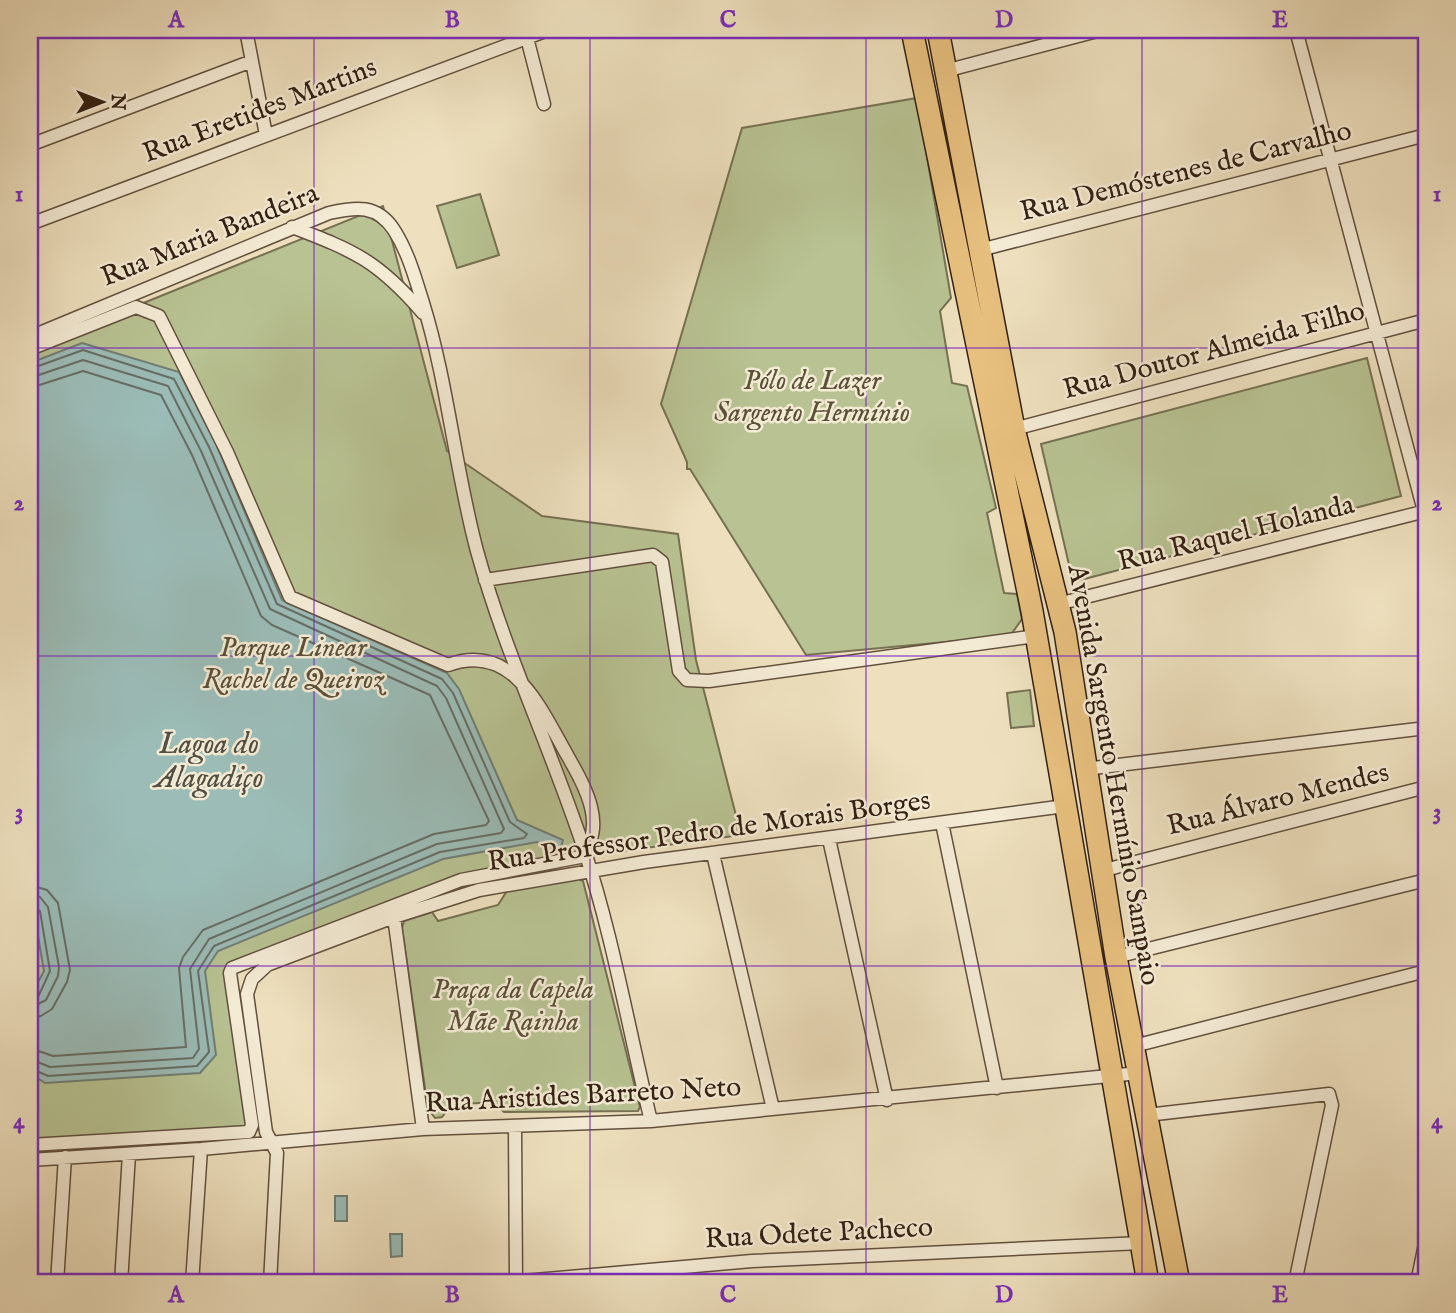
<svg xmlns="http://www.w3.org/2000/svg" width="1456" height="1313" font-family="'IM FELL English',serif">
	<rect width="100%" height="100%" fill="#eee0be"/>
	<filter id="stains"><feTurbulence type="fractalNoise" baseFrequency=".00286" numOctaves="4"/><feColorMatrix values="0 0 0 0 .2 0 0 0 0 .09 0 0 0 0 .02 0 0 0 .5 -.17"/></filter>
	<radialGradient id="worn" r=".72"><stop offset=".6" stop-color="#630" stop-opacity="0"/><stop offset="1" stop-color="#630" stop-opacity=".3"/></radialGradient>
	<path fill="#b8c292" stroke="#767152" stroke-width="2" d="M917,98L951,298L940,311L952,383L967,386L996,508L987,513L1004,593L1017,594L1022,619L1010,636L806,655L690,469H687V462L661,404L742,128Z
		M480,194L499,255L457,268L437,206Z
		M383,206L447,451L542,516L678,534L696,660L741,835L580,857L490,873L232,968L249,1132L30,1145V349Z
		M1367,358L1401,496L1073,582L1041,444Z
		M1030,690L1034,726L1011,728L1007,693Z
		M574,877L583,881L640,1107L638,1111L504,1112L492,1102L451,1105L442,1117L435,1118L428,1109L402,928L404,921L432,912L438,921L498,905L507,891Z"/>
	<path fill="#9bbcb7" stroke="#717e75" stroke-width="2" d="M82,343L179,372L216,444L282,600L447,673L459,689L517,820L563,840L560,850L537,842L443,859L218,951L205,971L216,1055L200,1073L45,1083L30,1073V997L44,971L34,913L30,907V363Z
		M335,1196H347V1221H335Z
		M390,1234H402V1256L391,1257Z"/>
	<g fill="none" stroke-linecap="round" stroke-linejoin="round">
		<path stroke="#676e65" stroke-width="2" d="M30,369L83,350L174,379L209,447L277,604L442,679L453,693L510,822L527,834L524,838L440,852L214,946L198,971L209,1052L197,1066L48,1076L30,1068
			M30,378L83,360L168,386L201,451L270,609L437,686L446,698L504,829L501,833L437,844L209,939L190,969L199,1049L193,1058L50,1067L30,1059
			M30,388L83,371L161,395L192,455L261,616L272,625L430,695L489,821L486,825L434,834L203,930L183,957L179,968L186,1047L53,1056L30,1048
			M30,885L47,890L58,903L70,970L67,982L52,1009L41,1016L30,1018
			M30,895L40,897L48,907L59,967L58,976L46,1000L30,1008
			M30,904L40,911L50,971L39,995L30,999"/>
		<g stroke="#62503e" stroke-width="15">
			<path id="street" d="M246,30L266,135
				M525,30L544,104
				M1296,30L1424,511
				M945,71L1101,30
				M30,145L252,61
				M30,224L548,30
				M292,227C355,251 378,261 423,313
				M976,251L1426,135
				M30,337L329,213C356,207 377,204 394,230C408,252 415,277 423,303C448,384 455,469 477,551C505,653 551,748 584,849C613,936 629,1032 651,1121
				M30,349L136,307L159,316L227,452L290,597L448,665C509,643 536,699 561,744C578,776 612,823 580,857L461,880L232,968L230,973L252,1125L249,1132L30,1145
				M1014,429L1426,320
				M485,580L653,555L662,562L679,671L687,680L709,681L1036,636
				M1058,604L1426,511
				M1085,769L1426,728
				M942,823L997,1088
				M829,839L887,1100
				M713,854L773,1109
				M1101,871L1426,787
				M394,917L423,1129
				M1116,957L1426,880
				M1134,1046L1426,971
				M1147,1115L1329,1094L1332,1105L1295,1283
				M515,1127L516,1283
				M30,1160L201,1149L423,1129L651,1121L1139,1073
				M57,1283L65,1157
				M121,1283L129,1154
				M192,1283L201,1149
				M270,1283L277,1153L266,1132L247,994L252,979L267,965L394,917L479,890L644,862L1065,806
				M501,1283L752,1261L1141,1243
				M1417,1283L1426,1239"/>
		</g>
		<g stroke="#332013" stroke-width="24">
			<path id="primary" d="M912,30L1032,611L1148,1283
				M938,30L1014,429L1065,632L1116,957L1179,1283"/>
		</g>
		<use href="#street" stroke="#f4ebd5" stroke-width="12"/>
		<use href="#primary" stroke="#e7c07f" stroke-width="21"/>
	</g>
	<path fill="none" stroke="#7b2cbf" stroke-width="2" stroke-opacity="0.55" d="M314,30V1283M590,30V1283M866,30V1283M1142,30V1283M30,348H1426M30,656H1426M30,966H1426"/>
	<g text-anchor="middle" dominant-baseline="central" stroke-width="5" stroke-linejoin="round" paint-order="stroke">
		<g font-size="28" fill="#332013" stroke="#f4ebd5">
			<text transform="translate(260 111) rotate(-21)">Rua Eretides Martins</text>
			<text transform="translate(1186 172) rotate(-14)">Rua Demóstenes de Carvalho</text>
			<text transform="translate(210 236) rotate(-22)">Rua Maria Bandeira</text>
			<text transform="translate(1214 351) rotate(-15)">Rua Doutor Almeida Filho</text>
			<text transform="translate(1236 534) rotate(-14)">Rua Raquel Holanda</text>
			<text transform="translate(1113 775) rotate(80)">Avenida Sargento Hermínio Sampaio</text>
			<text transform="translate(1278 800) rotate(-14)">Rua Álvaro Mendes</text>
			<text transform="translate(709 832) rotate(-8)">Rua Professor Pedro de Morais Borges</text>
			<text transform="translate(583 1096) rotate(-3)">Rua Aristides Barreto Neto</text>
			<text transform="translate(819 1234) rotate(-3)">Rua Odete Pacheco</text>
		</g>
		<g font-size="28" font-style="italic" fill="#5b5139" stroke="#f4ebd5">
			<text x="812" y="381">Pólo de Lazer<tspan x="812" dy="32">Sargento Hermínio</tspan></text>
			<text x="293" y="648">Parque Linear<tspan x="293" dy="32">Rachel de Queiroz</tspan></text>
			<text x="513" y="990">Praça da Capela<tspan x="513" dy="32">Mãe Rainha</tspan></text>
		</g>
		<g font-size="30" font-style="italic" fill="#524f44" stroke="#f4ebd5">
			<text x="209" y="745">Lagoa do<tspan x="209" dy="34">Alagadiço</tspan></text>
		</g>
	</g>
	<rect width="1456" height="1313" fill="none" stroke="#eee0be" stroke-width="77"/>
	<g transform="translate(102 102) rotate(90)" stroke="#f4ebd5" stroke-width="5" paint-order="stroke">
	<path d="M0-5L12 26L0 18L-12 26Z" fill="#332013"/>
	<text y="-10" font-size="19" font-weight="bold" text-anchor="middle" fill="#332013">N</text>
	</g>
	<rect x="38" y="38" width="1380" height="1236" fill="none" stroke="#7b2cbf" stroke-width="2.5"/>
	<g font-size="23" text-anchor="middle" font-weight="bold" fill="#7b2cbf">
		<text x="176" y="27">A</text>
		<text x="452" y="27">B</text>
		<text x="728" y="27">C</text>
		<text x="1004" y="27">D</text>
		<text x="1280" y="27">E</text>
		<text x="19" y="201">1</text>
		<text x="1437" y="201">1</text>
		<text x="19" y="510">2</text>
		<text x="1437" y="510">2</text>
		<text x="19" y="819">3</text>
		<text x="1437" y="819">3</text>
		<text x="19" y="1128">4</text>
		<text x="1437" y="1128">4</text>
		<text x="176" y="1302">A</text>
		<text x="452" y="1302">B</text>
		<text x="728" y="1302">C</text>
		<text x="1004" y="1302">D</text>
		<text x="1280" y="1302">E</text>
	</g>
	<rect width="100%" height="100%" filter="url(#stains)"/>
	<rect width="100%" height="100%" fill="url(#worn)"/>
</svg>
